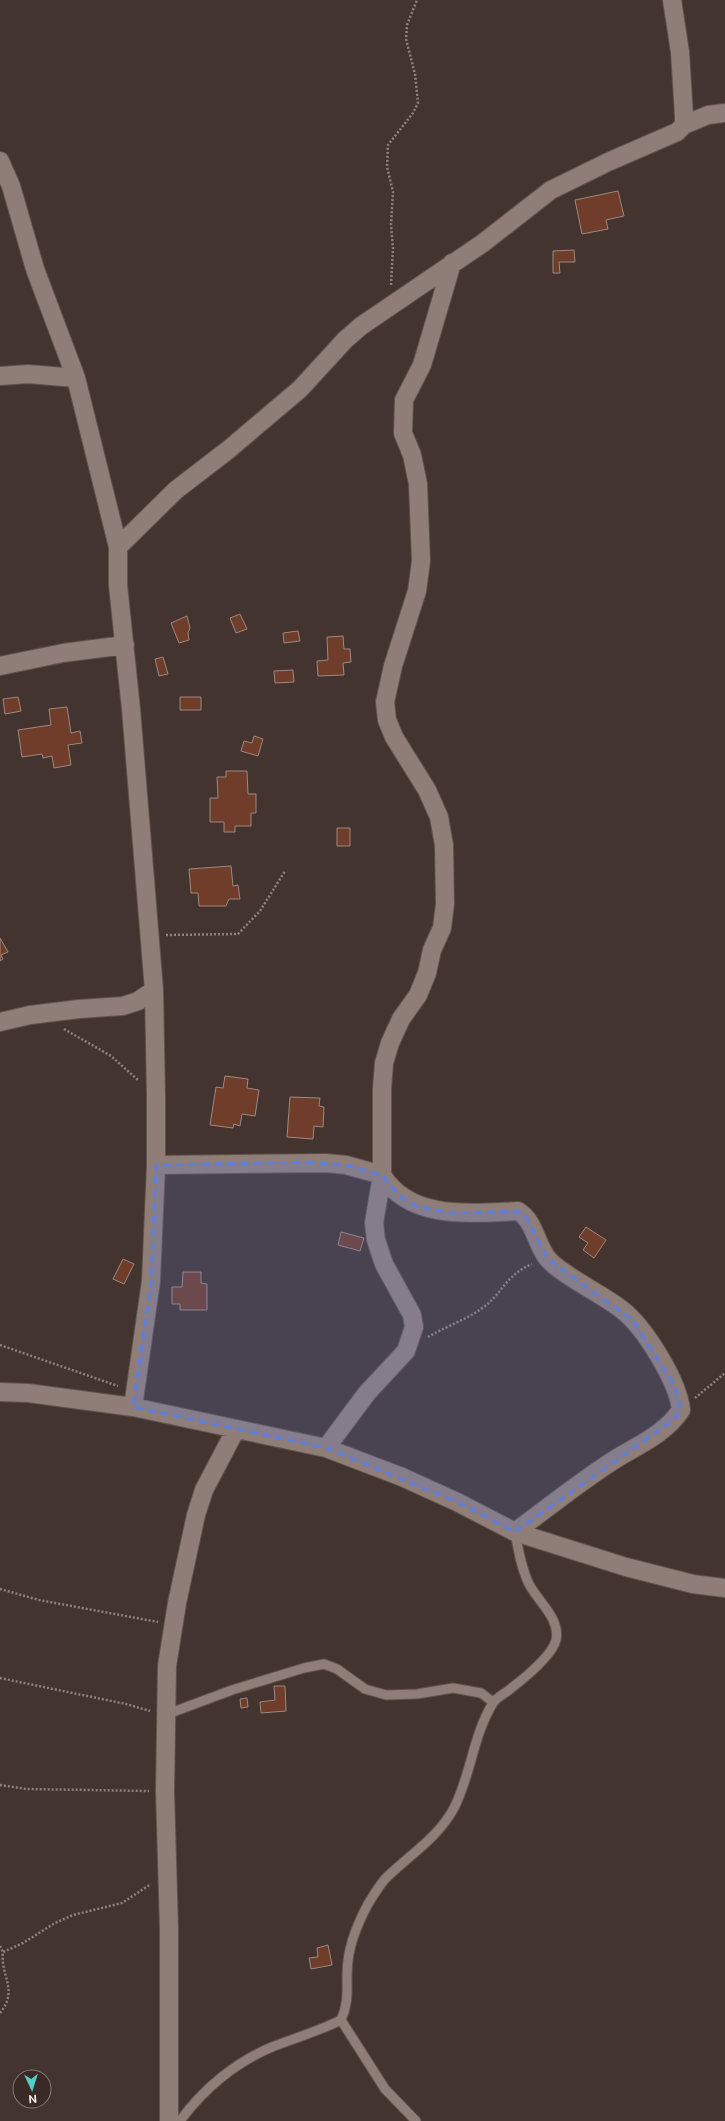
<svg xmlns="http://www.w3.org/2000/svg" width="725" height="2121" font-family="'Public Sans',sans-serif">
	<rect width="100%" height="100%" fill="#43342f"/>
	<path fill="#703d2a" stroke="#9b8983" d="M618,191L624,216L606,220L608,229L582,234L575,200Z
		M574,250L575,262H559L560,273H553V251Z
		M240,614L247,629L236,633L230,618Z
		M187,616L190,628L188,633L189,640L179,643L171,623Z
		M298,631L300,641L284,643L283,633Z
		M343,636L344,649H350L351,662L343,663L344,675L318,676L317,661L328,660L327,637Z
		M163,657L168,674L159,676L155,659Z
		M293,670L294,682L275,683L274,671Z
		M18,697L21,711L5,714L3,699Z
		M180,697H201V710H180Z
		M67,707L71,733L80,731L82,743L68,745L71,765L54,768L52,756L43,758L42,754L22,757L18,730L51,725L49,709Z
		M254,736L263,739L258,756L241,751L244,741L252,743Z
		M226,771H247L248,794H256V813H251V826H235V832H224V822H210V798H218L217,777H226Z
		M337,828H350V846H337Z
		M231,866L233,886L238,885L240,899H229L226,906H199L198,893H191L189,869Z
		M0,938L8,952L1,955L3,959L0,961Z
		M225,1076L248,1079L247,1088L259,1090L255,1116L242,1114L240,1126L234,1124L233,1128L210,1125L216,1087L223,1088Z
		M290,1097L320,1098L319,1106L324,1107L323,1127L314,1126L313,1139L287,1137Z
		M586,1227L606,1240L594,1258L583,1250L588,1243L579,1237Z
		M341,1232L364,1238L360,1251L338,1245Z
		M123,1259L134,1264L124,1284L113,1279Z
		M183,1272H201V1283L207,1284V1310H180V1304H172V1287H182Z
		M274,1686H285L286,1711L261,1713L260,1702L275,1700Z
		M247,1698L248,1707L241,1708L240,1699Z
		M328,1945L332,1965L311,1969L309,1958L318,1957L317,1948Z"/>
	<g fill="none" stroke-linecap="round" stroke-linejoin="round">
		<g stroke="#5f534e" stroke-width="11">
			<path id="lane" d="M165,1715L232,1690L304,1668L324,1664L337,1669L365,1689L386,1695L417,1694L453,1688L481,1693L493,1702
				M341,2020L385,2089L416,2121
				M180,2121C203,2089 236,2062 272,2047C295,2038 319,2031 341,2020C351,1998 345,1983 348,1961C350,1942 359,1921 368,1904C373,1896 379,1886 385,1879C408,1856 438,1838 454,1808C471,1775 473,1735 493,1703C496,1698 504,1694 509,1690C522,1680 552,1656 556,1640C561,1618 536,1600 528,1582C521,1566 518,1549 515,1532"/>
		</g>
		<g stroke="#5f534e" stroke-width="20">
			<path id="street" d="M684,125L708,115L725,113
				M0,161L11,186L35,269L76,378L118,547V585L131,709L154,990L156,1096V1165L151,1281L133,1407
				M0,376L28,374L76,378
				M118,547L176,490L228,450L300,389L345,340L361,326L483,243L551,190L608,162L677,132L684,125V116L680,52L672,0
				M0,666L63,653L125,645
				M0,1022L30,1015L79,1009L123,1006L138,1001L154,990
				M156,1165L326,1163L346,1165L382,1175C410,1221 472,1213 518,1211C535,1221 536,1245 548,1259C563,1276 602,1294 621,1309C644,1326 678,1381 681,1410C664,1436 633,1447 608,1464C576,1485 546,1509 515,1532
				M0,1392L28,1393L133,1407L326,1448L402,1477L457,1502L515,1532L626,1567L693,1584L725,1588
				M326,1448L367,1393L406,1351L414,1327L412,1315L384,1264L376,1240L374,1223L382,1175V1089L384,1063L390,1043L401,1019L418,995L427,973L432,950L442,928L445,904L444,845L439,817L427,790L394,737L387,720L385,702L393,666L417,591L421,561L418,484L412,455L403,433L404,400L422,365L452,263
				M169,2121V1929L165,1791L167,1666L177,1603L196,1515L204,1490L236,1429"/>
		</g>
		<path stroke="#8f827d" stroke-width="2.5" stroke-dasharray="2 2" stroke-linecap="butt" d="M391,285L393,249L391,225L393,192L387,167L388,145L413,113L418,103L415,74L406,39L407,25L417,0
			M166,935L238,934L260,911L285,871
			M64,1029L111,1056L138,1080
			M428,1337C445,1327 465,1320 481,1309C504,1293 504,1276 532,1264
			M0,1345L118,1386
			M695,1398L725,1373
			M0,1589L39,1600L158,1622
			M0,1678L126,1704L150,1711
			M0,1785L26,1789L149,1791
			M0,1946L3,1952
			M0,2013C19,1990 0,1976 3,1952L23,1943L55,1923L73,1915L122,1903L151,1884"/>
		<use href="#lane" stroke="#8f7d77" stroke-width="9"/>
		<use href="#street" stroke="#8f7d77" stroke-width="18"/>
	</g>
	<path fill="#5f7fde" fill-opacity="0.2" stroke="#5f7fde" stroke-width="3" stroke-dasharray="8 5" stroke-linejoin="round" d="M307,1162L346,1165L382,1175L400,1196L417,1206L453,1213L518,1211L526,1216L548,1259L633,1320L675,1386L681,1410L674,1420L515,1532L457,1502L326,1448L133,1407L151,1281L156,1165Z"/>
	<g transform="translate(32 2089) rotate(176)"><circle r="19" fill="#392a25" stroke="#867975"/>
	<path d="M0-3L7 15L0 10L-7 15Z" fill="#54cdc7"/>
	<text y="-6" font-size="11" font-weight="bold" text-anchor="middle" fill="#faf0ec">N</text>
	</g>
</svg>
